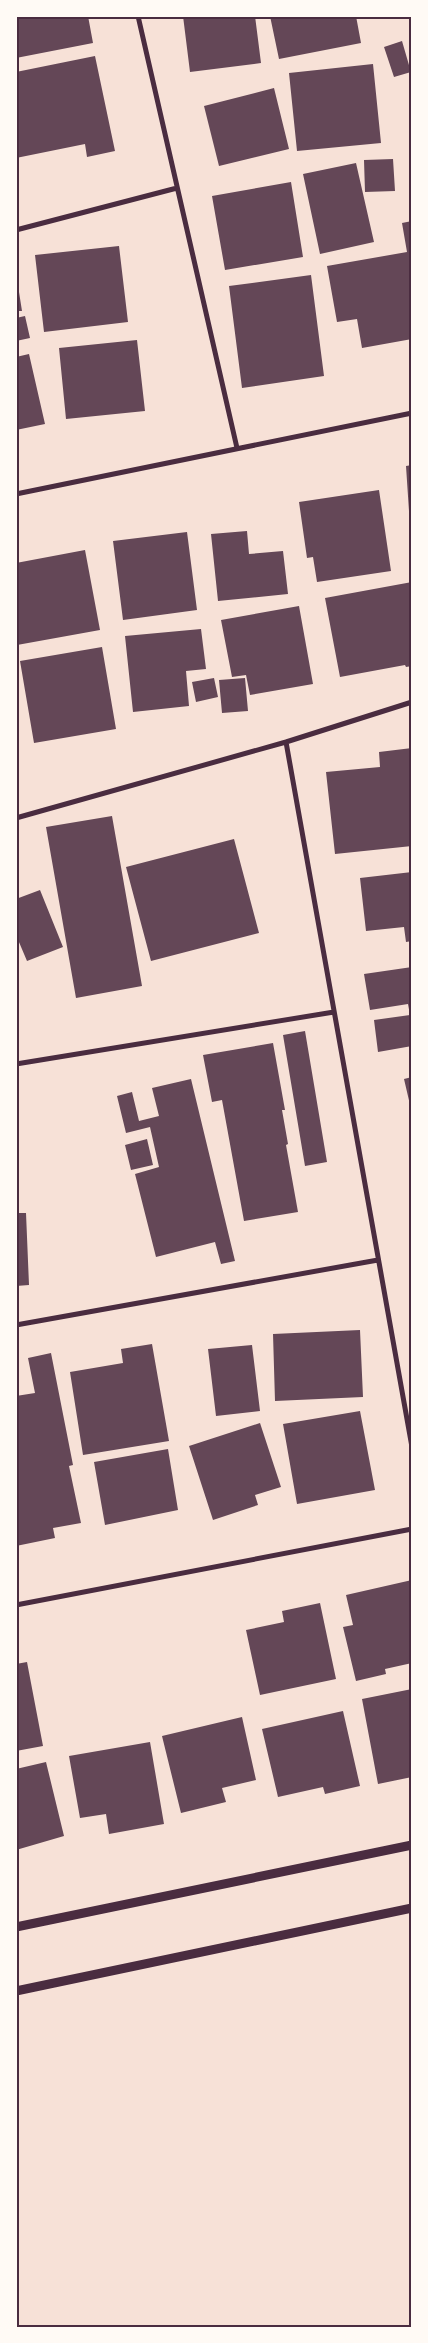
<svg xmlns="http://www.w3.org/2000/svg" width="428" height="2343" font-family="Arial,sans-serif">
	<rect width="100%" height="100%" fill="#f7e1d7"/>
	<path fill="#644757" d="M16,16H88L93,43L16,58Z
		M183,16H255L261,63L190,72Z
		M270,16H356L361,43L279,59Z
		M402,41L411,72L394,77L384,47Z
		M95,56L115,151L87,157L85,144L16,158V72Z
		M373,64L381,143L297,151L289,73Z
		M274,88L289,149L219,166L204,106Z
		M393,159L395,191L365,192L364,160Z
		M356,163L374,242L320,254L303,174Z
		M291,182L303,257L225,270L212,196Z
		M412,221V339L362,348L357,319L337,322L327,266L407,252L402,223Z
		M119,246L128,322L44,332L35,255Z
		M16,273L22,311H16Z
		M311,275L324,376L242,388L229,286Z
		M25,316L30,338L16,341V318Z
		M137,340L145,411L66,419L59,348Z
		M29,354L45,424L16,430V357Z
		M412,465V526H410L406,466Z
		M379,490L391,571L317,582L313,557L307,558L299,502Z
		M247,531L249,554L283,551L288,594L218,601L211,534Z
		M187,532L197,610L123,620L113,541Z
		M85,550L100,630L17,645L16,563Z
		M412,582V666L406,667L405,665L340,677L325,598Z
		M299,606L313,684L250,695L246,675L232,677L221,620Z
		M201,629L206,669L186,671L189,706L133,712L125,636Z
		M102,647L116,729L34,743L20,661Z
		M214,678L218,697L196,702L192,682Z
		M245,678L248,711L222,713L219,680Z
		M412,748V846L335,854L326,772L380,767L379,752Z
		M112,816L142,986L76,998L46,827Z
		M234,839L259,933L151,961L126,867Z
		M412,872V941L406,942L404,927L366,931L360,878Z
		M40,890L63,947L27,961L16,935V899Z
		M412,967V1046L378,1052L374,1020L410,1015L408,1004L370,1010L364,974Z
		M305,1031L327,1162L305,1166L283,1035Z
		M273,1043L285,1110H282L288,1144L286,1145L298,1212L244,1221L222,1100L212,1102L203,1055Z
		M412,1077V1109H411L404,1079Z
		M191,1079L235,1261L221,1264L215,1242L156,1257L135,1174L159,1167L150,1127L126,1133L117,1096L132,1092L139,1121L159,1116L152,1088Z
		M147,1139L153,1165L131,1170L125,1145Z
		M16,1213H26L29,1285L16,1286Z
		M360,1330L363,1397L275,1401L273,1334Z
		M152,1344L169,1441L83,1455L70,1372L123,1363L121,1349Z
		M252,1345L260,1411L216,1416L208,1349Z
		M51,1353L73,1465L69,1466L81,1523L53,1528L55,1538L16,1546V1396L35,1393L28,1358Z
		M360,1411L375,1490L297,1504L283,1424Z
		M260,1423L281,1487L255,1495L258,1505L213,1520L189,1446Z
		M168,1449L178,1510L105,1525L94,1462Z
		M412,1580V1663L385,1669L386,1674L356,1681L343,1627L353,1625L346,1595Z
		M320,1603L336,1679L260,1695L246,1630L284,1622L282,1611Z
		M27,1662L43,1746L16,1751V1664Z
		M412,1689V1777L378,1784L362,1699Z
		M343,1711L360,1786L325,1794L323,1787L278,1797L262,1729Z
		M242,1717L256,1780L222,1788L226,1802L181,1813L162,1736Z
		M150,1742L164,1824L109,1834L106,1814L80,1818L69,1756Z
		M46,1762L64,1836L16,1850V1769Z"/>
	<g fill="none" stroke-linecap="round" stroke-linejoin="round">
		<path stroke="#4a2c40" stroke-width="5" d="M138,16L237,448
			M16,230L177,188
			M16,494L412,413
			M286,742L412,1447
			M16,818L286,742L412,702
			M16,1064L334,1012
			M16,1325L378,1260
			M16,1605L412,1529"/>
		<path stroke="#4a2c40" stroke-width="9" d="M16,1927L412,1845
			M16,1991L412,1908"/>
	</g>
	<rect width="428" height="2343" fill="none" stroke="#fffaf5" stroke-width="35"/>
	<rect x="18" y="18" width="392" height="2308" fill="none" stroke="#4a2c40" stroke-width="2"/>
</svg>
